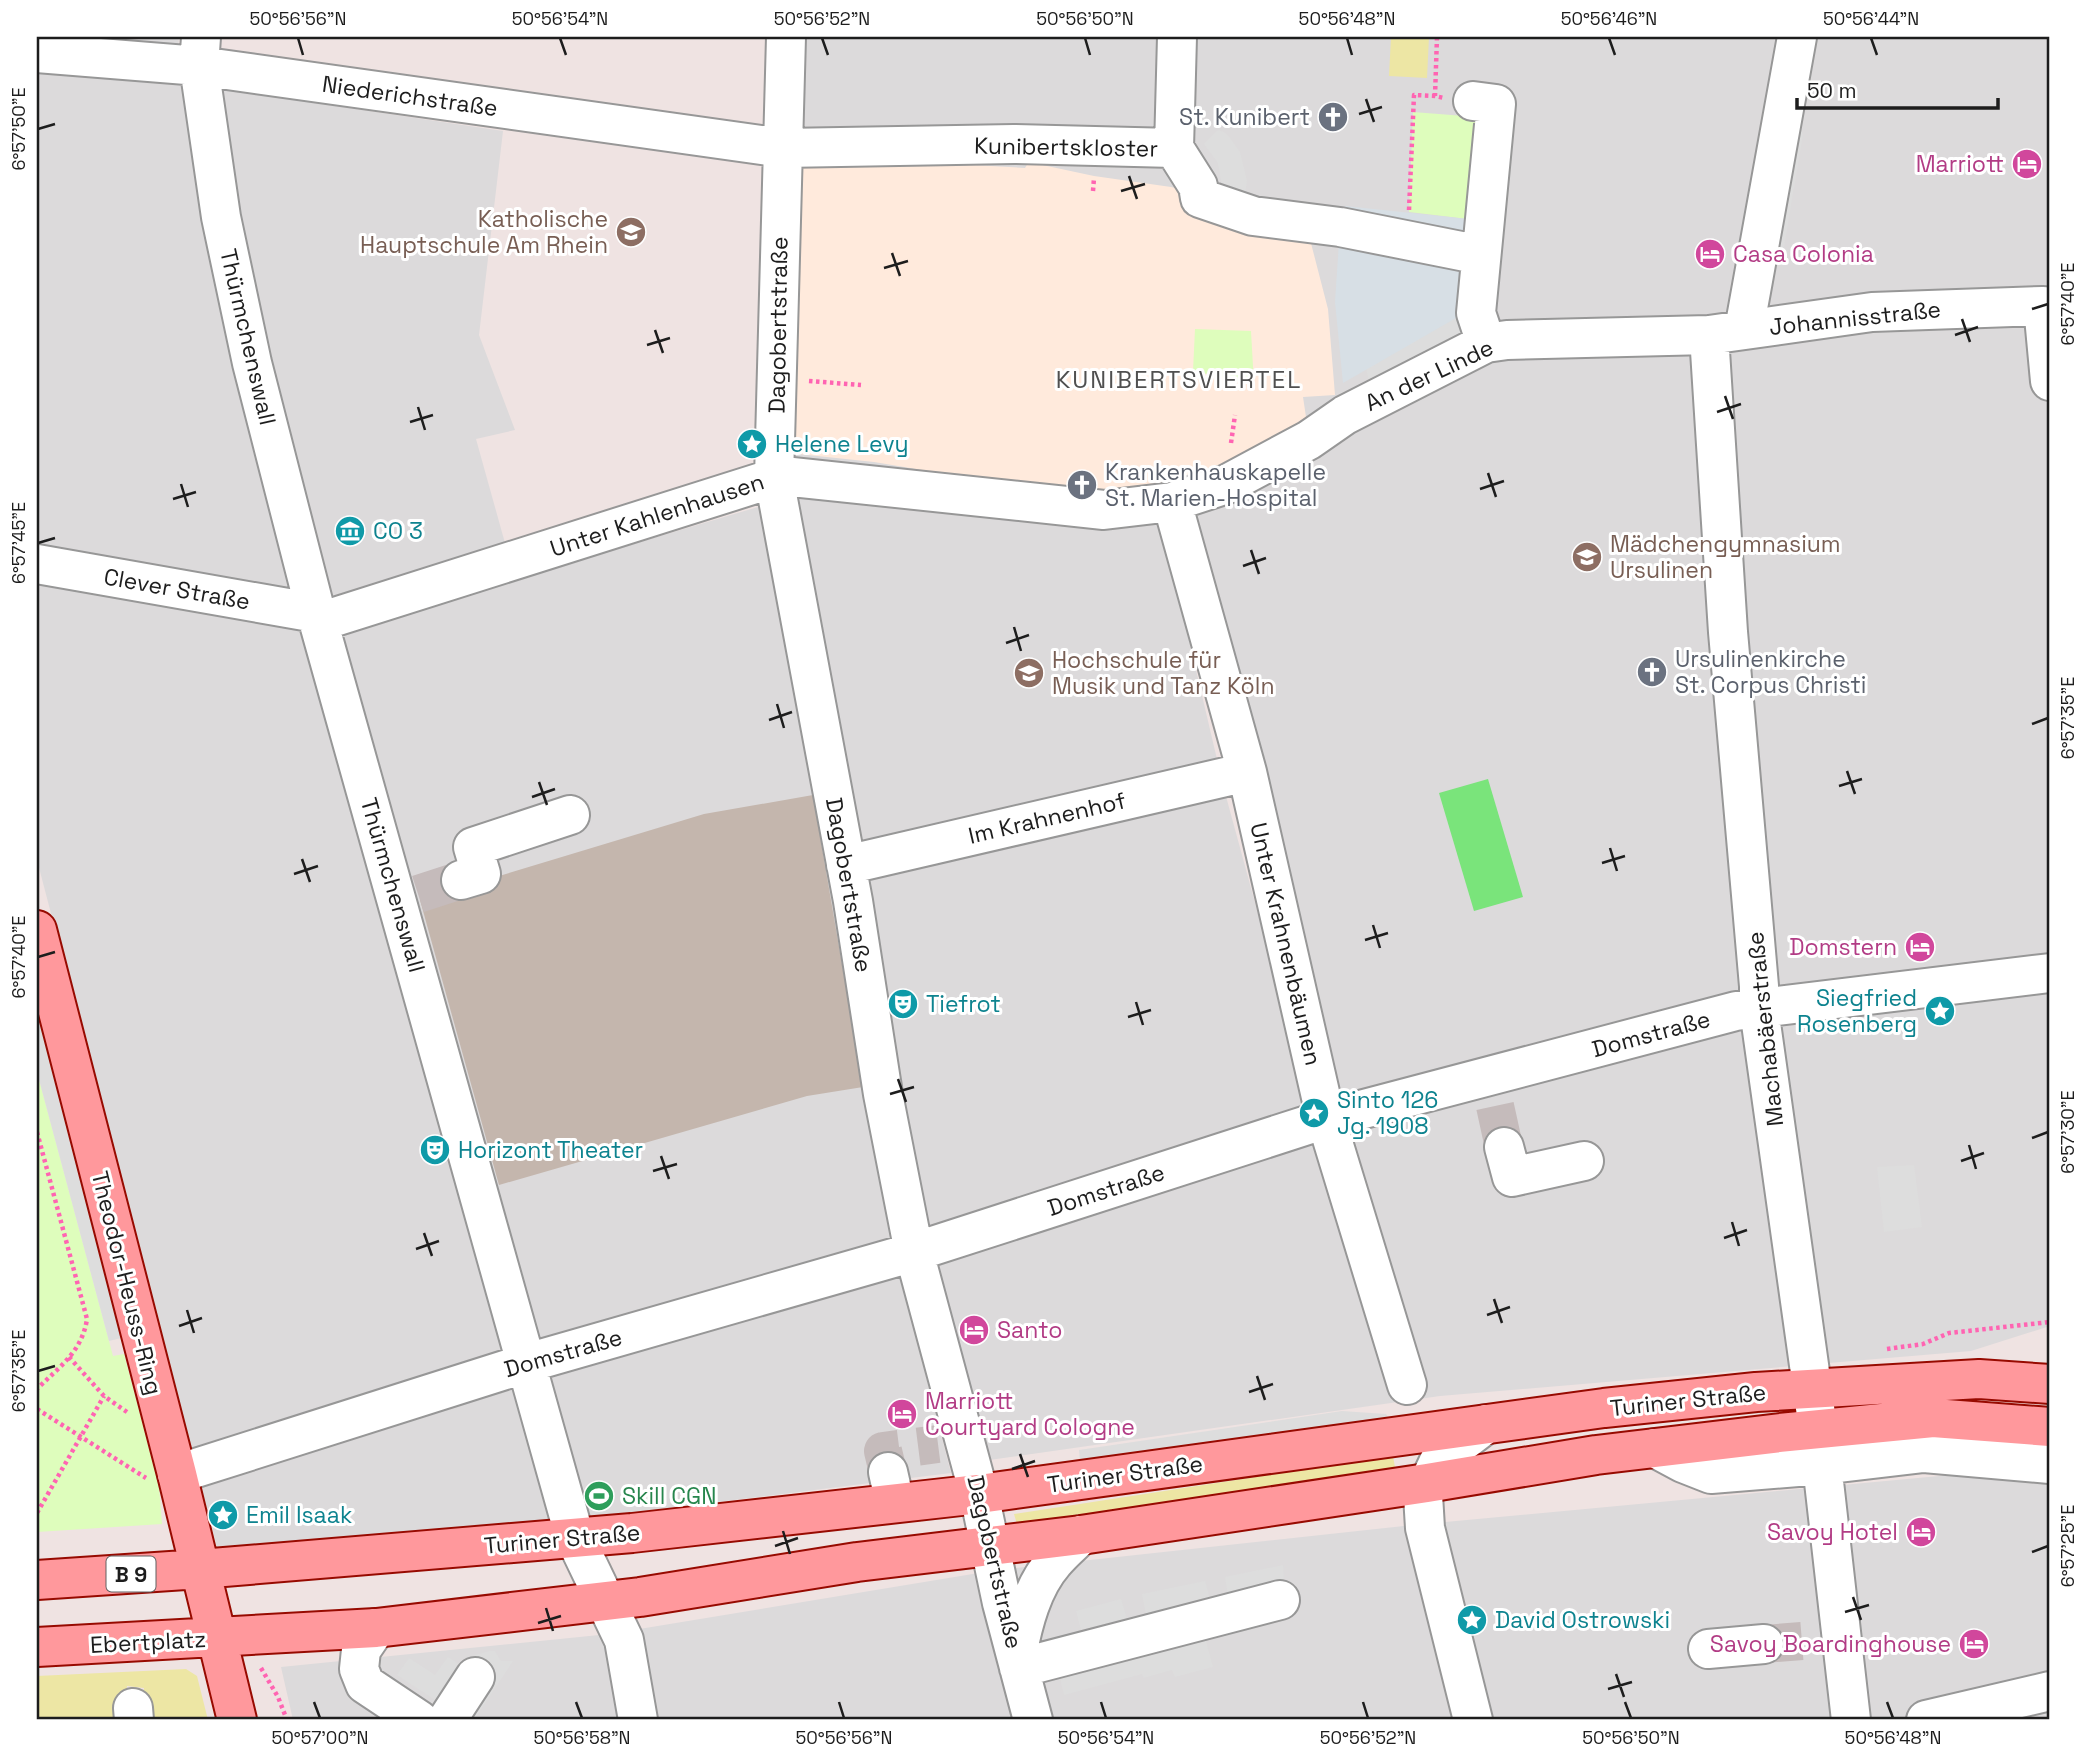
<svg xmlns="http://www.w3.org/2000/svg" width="2087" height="1757" font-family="'Space Grotesk',sans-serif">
	<rect width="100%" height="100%" fill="#efe3e2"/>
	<path fill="#dcdadb" d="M37,37H179L176,82L503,131L479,335L515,430L476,439L515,579L795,496L1160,517L1224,789L1311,1108L892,1245L951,1473L541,1524L218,1551L37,860Z
		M794,37H2050V1326L1971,1351L1440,1396L982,1461L929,1266L1347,1134L1164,495L786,461Z
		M1993,1471L2050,1480V1720H293L281,1667L609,1634L997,1570L1413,1525Z"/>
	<path fill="#ffeadc" d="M792,155L1025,168L1028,163H1033L1094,176L1171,187L1305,220L1328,309L1335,395L1303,397L1306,417L1253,453L1233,463L1133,495L1000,483L874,462L789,453Z"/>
	<path fill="#c4b6ad" d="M813,795L863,1087L807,1096L499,1185L420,900L704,814Z"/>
	<path fill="#ede6a4" d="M1391,37H1429L1427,78L1389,76Z
		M1393,1456L1396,1473L1019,1531L1014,1514Z
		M186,1669L197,1676L208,1720H145L141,1709L144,1688L127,1686L124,1720H37V1676Z"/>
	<path fill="#defdbc" d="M1413,112L1477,117L1468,219L1409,212Z
		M1195,329L1251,331L1254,384L1193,371Z
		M37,1072L113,1356L124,1354L159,1486L162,1524L37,1532Z"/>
	<path fill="#7ae47b" d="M1488,779L1523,897L1474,911L1439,793Z"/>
	<path fill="#ddd" d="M1797,119L1803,135L1783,252L1773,250Z
		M1218,130L1224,132L1230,138L1240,152L1247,181L1244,199L1222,186L1218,163L1204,144Z
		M1463,314L1466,339L1371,389L1366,368Z
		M37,996L129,1336L109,1341L37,1072Z
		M1914,1165L1922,1227L1884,1232L1877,1167Z
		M1342,1411L1386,1414L1388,1417L1080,1463L1079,1450Z
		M1283,1565L1284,1583L1228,1595L1225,1577Z
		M1205,1581L1210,1599L1146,1614L1142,1594Z
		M1121,1599L1127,1619L1081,1630L1076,1611Z
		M1203,1630L1213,1667L1175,1677L1172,1670L1144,1678L1142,1674L1064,1695L1058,1669Z
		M489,1651H495L501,1661H513L474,1720H466L397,1675L409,1658L435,1675L448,1657L465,1668L475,1655Z"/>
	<path fill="#d7dfe5" d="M1345,206L1468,219L1463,314L1343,383L1335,302L1340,227Z"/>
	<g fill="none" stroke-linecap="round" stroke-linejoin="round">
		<path stroke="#c5bbbb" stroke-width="38" stroke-dasharray="38 19" stroke-linecap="butt" d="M418,894L461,880
			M1495,1106L1504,1147
			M888,1472L883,1451L938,1444
			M1764,1644L1814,1640"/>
		<g stroke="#979797" stroke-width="42">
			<path id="minor" d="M201,37L199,66L221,217L252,363L316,613L575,1538L624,1640L638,1720
				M786,37L774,478L853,901L883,1094L914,1252L979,1494L1002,1603L1033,1720
				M37,53L199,66L783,148L1014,144L1174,148
				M1473,101L1496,104L1476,313L1486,343
				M1174,148L1198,186L1200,198L1253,216L1340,227L1481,255
				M1174,148L1177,37
				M1744,330L1797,37
				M1709,335L1728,632L1759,986V1009L1818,1429L1851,1720
				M1172,502L1247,772L1326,1119L1407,1385
				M37,564L316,613
				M319,622L774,478L792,477L1104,510L1172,502L1227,484L1309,440L1345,415L1486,343L1507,340L1709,335L1872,312L2043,306L2050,381
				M846,865L1247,772
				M461,880L481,874L473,847L570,815
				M1504,1147L1512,1177L1584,1161
				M1655,1448L1683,1463L1711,1474L1822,1465L1924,1453L2050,1464
				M888,1472L895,1503
				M177,1474L527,1363L914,1252L1326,1119L1736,1011L2050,973
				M376,1628L361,1650L359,1669L365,1684L419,1720
				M1708,1649L1764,1644
				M1017,1655C1023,1624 1032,1587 1054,1562C1062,1552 1072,1544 1081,1535
				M1019,1668L1280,1600
				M133,1708L134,1720
				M447,1720L475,1677
				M1473,1720L1425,1528L1423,1495L1440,1459L1486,1424
				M1926,1720L2050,1691"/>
		</g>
		<g stroke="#970a00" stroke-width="42">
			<path id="major" d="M37,930L177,1474L237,1720
				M37,1580L200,1569L632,1533L979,1494L1604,1408L1756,1392L1979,1379L2050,1384
				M37,1647L376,1628L640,1597L857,1562L1081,1535L1427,1483L1596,1455L1780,1433L1933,1418L2050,1427"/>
		</g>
		<path stroke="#ff64b2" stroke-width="4.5" stroke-dasharray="3.5 3.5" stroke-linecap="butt" d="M1437,37L1435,96L1444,98
			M1093,191L1094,178
			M1409,210L1414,95L1435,96
			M809,381L861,385
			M1231,443L1235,415
			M37,1132L87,1319C82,1352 59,1367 37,1389
			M1887,1349L1923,1344L1949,1333L2050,1322
			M69,1357L104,1396L127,1412
			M37,1409L146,1478
			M37,1513L104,1396
			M261,1668L278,1697L287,1720"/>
		<use href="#minor" stroke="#fff" stroke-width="38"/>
		<use href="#major" stroke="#ff989c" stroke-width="38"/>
	</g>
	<path fill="none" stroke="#1d1d1d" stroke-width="2.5" d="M298,38L303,55M560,38L566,55M822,38L828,55M1085,38L1090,55M1347,38L1352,55M1609,38L1615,55M1871,38L1877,55M1366,99L1374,122M1359,114L1382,107M38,129L55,124M1129,176L1137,199M1121,191L1145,184M892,253L900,276M884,268L908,261M2032,309L2048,304M1962,319L1970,342M655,330L663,353M1955,335L1978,327M647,345L670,338M1725,396L1733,419M418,407L425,430M1717,412L1741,404M410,422L433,415M1488,473L1496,497M181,484L188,507M1480,489L1504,481M173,499L196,492M38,543L55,538M1251,550L1259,574M1243,566L1266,558M1014,627L1021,651M1006,643L1029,635M777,704L784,728M769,720L792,712M2032,724L2048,718M1847,771L1855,794M539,782L547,805M1839,786L1862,779M532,797L555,789M1610,848L1617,871M302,859L310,882M1602,863L1625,856M294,874L318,866M1373,925L1380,948M1365,940L1388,933M38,957L55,952M1136,1002L1143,1025M1128,1017L1151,1010M898,1079L906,1102M890,1094L914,1087M2032,1138L2048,1132M1969,1145L1976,1169M661,1156L669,1179M1961,1161L1984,1153M653,1171L677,1164M1732,1222L1739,1246M424,1233L432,1256M1724,1238L1747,1230M416,1249L439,1241M1494,1299L1502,1323M187,1310L194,1333M1487,1315L1510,1307M179,1326L202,1318M38,1371L55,1366M1257,1376L1265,1400M1249,1392L1273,1384M1020,1454L1028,1477M1012,1469L1035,1461M783,1531L790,1554M775,1546L798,1538M2032,1552L2048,1546M1853,1597L1861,1620M546,1608L553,1631M1845,1612L1869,1605M538,1623L561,1616M1616,1674L1624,1697M1608,1689L1632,1682M314,1702L320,1718M576,1702L582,1718M839,1702L844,1718M1101,1702L1106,1718M1363,1702L1368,1718M1625,1702L1631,1718M1887,1702L1893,1718"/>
	<defs>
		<g id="church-disc" transform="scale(1.575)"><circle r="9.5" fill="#6b7280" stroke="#fff"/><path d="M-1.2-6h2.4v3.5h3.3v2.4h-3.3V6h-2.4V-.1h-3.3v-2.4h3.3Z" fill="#fff"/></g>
		<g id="hotel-disc" transform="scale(1.575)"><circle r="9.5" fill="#d1479c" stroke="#fff"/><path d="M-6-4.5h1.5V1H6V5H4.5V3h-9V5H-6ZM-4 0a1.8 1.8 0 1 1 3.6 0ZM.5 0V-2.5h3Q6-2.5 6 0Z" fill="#fff"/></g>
		<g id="school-disc" transform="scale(1.575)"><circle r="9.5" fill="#8d6e63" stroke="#fff"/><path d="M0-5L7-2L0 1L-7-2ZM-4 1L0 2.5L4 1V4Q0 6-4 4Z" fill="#fff"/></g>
		<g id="sight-disc" transform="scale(1.575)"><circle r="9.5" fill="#0f9aa8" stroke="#fff"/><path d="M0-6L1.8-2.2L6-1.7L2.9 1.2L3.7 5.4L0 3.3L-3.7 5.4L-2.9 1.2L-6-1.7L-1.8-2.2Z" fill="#fff"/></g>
		<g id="museum-disc" transform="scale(1.575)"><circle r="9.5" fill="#0f9aa8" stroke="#fff"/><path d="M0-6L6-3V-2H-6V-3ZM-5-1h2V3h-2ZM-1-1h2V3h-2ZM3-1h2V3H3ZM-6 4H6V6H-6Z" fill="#fff"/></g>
		<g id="university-disc" transform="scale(1.575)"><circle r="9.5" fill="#8d6e63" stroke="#fff"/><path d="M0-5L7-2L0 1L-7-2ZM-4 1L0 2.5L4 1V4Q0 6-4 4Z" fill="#fff"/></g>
		<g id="theatre-disc" transform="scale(1.575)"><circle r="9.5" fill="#0f9aa8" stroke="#fff"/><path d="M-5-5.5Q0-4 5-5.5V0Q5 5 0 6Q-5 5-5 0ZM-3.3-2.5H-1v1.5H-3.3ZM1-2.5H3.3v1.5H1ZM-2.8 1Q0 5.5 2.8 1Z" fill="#fff"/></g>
		<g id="stadium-disc" transform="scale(1.575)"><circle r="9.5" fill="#2e9e5b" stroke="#fff"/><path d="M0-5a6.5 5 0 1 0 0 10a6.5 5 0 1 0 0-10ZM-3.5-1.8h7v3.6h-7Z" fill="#fff"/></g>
	</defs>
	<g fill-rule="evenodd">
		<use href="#church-disc" x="1333" y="117"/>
		<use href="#hotel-disc" x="2027" y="164"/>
		<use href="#school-disc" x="631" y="232"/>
		<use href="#hotel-disc" x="1710" y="254"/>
		<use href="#sight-disc" x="752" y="444"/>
		<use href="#church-disc" x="1082" y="485"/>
		<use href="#museum-disc" x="350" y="531"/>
		<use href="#school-disc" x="1587" y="557"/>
		<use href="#church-disc" x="1652" y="672"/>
		<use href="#university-disc" x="1029" y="673"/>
		<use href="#hotel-disc" x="1920" y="947"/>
		<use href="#theatre-disc" x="903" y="1004"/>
		<use href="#sight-disc" x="1940" y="1011"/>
		<use href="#sight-disc" x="1314" y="1113"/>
		<use href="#theatre-disc" x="435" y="1150"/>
		<use href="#hotel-disc" x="974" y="1330"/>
		<use href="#hotel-disc" x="902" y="1414"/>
		<use href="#stadium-disc" x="599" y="1496"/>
		<use href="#sight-disc" x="223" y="1515"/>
		<use href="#hotel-disc" x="1921" y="1532"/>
		<use href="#sight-disc" x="1472" y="1620"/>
		<use href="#hotel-disc" x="1974" y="1644"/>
	</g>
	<g text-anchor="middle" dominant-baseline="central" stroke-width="6" stroke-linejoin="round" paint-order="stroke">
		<rect fill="#fff" stroke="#616161" stroke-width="2" x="106.5" y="1556.5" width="49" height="35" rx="5"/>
		<g font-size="21" font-weight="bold" fill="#1d1d1d">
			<text x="131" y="1574">B 9</text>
		</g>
		<g font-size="23" fill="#1d1d1d" stroke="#fff">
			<text transform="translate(410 96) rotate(8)">Niederichstraße</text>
			<text transform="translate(1066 147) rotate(1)">Kunibertskloster</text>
			<text transform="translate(1855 318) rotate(-6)">Johannisstraße</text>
			<text transform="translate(778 325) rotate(-89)">Dagobertstraße</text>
			<text transform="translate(248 337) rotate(77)">Thürmchenswall</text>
			<text transform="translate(1429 375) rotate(-25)">An der Linde</text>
			<text transform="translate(657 515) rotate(-18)">Unter Kahlenhausen</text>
			<text transform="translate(177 589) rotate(10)">Clever Straße</text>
			<text transform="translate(1047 818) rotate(-13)">Im Krahnenhof</text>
			<text transform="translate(393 885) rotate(74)">Thürmchenswall</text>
			<text transform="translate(849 885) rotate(80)">Dagobertstraße</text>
			<text transform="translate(1286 944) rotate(77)">Unter Krahnenbäumen</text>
			<text transform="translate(1765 1029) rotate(-96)">Machabäerstraße</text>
			<text transform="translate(1651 1034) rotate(-15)">Domstraße</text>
			<text transform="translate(1106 1190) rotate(-18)">Domstraße</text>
			<text transform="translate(127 1283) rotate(76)">Theodor-Heuss-Ring</text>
			<text transform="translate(563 1353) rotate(-16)">Domstraße</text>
			<text transform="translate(1688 1400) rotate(-6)">Turiner Straße</text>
			<text transform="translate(1125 1474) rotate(-8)">Turiner Straße</text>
			<text transform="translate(562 1539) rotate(-5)">Turiner Straße</text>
			<text transform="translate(995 1562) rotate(77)">Dagobertstraße</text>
			<text transform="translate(148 1642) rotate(-3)">Ebertplatz</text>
		</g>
		<g font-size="23" fill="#5b616d" stroke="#fff" text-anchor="start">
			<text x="1310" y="117" text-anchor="end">St. Kunibert</text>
			<text x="1105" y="472">Krankenhauskapelle<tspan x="1105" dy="26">St. Marien-Hospital</tspan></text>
			<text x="1675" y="659">Ursulinenkirche<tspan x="1675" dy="26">St. Corpus Christi</tspan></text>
		</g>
		<g font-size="23" fill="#b23c85" stroke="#fff" text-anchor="end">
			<text x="2004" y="164">Marriott</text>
			<text x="1733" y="254" text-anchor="start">Casa Colonia</text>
			<text x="1897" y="947">Domstern</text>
			<text x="997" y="1330" text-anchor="start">Santo</text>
			<text x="925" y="1401" text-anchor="start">Marriott<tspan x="925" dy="26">Courtyard Cologne</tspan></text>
			<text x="1898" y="1532">Savoy Hotel</text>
			<text x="1951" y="1644">Savoy Boardinghouse</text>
		</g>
		<g font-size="23" fill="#785e54" stroke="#fff" text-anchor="start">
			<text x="608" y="219" text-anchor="end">Katholische<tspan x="608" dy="26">Hauptschule Am Rhein</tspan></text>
			<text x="1610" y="544">Mädchengymnasium<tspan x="1610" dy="26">Ursulinen</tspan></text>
			<text x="1052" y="660">Hochschule für<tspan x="1052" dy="26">Musik und Tanz Köln</tspan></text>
		</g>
		<g font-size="23" fill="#0d838f" stroke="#fff" text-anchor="start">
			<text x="775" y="444">Helene Levy</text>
			<text x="373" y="531">CO 3</text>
			<text x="1917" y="998" text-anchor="end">Siegfried<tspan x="1917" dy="26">Rosenberg</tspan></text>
			<text x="926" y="1004">Tiefrot</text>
			<text x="1337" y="1100">Sinto 126<tspan x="1337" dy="26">Jg. 1908</tspan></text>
			<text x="458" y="1150">Horizont Theater</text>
			<text x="246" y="1515">Emil Isaak</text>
			<text x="1495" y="1620">David Ostrowski</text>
		</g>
		<g font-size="23" fill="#27864d" stroke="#fff" text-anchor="start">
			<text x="622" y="1496">Skill CGN</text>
		</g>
		<g font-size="24" letter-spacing="2" fill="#505050" stroke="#fff">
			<text x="1179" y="379">KUNIBERTSVIERTEL</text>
		</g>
	</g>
	<rect width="2087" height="1757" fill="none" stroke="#ffffff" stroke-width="77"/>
	<path d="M1797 98v10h201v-10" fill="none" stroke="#1d1d1d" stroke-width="3.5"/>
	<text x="1807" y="98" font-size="21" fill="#1d1d1d" stroke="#ffffff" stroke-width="5" paint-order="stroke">50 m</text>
	<rect x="38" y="38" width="2010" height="1680" fill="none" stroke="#1d1d1d" stroke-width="2.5"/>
	<g font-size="18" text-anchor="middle" fill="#1d1d1d">
		<text x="298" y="25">50°56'56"N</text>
		<text x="560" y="25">50°56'54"N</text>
		<text x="822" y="25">50°56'52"N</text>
		<text x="1085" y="25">50°56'50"N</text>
		<text x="1347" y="25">50°56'48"N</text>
		<text x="1609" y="25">50°56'46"N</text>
		<text x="1871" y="25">50°56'44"N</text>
		<text transform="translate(19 129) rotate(-90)" y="6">6°57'50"E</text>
		<text transform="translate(2068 304) rotate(-90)" y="6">6°57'40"E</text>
		<text transform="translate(19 543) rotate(-90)" y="6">6°57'45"E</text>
		<text transform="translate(2068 718) rotate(-90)" y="6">6°57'35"E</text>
		<text transform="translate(19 957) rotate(-90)" y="6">6°57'40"E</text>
		<text transform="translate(2068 1132) rotate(-90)" y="6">6°57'30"E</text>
		<text transform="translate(19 1371) rotate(-90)" y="6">6°57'35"E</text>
		<text transform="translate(2068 1546) rotate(-90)" y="6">6°57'25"E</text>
		<text x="320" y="1744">50°57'00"N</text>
		<text x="582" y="1744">50°56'58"N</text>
		<text x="844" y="1744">50°56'56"N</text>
		<text x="1106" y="1744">50°56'54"N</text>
		<text x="1368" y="1744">50°56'52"N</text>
		<text x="1631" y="1744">50°56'50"N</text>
		<text x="1893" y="1744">50°56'48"N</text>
	</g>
</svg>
